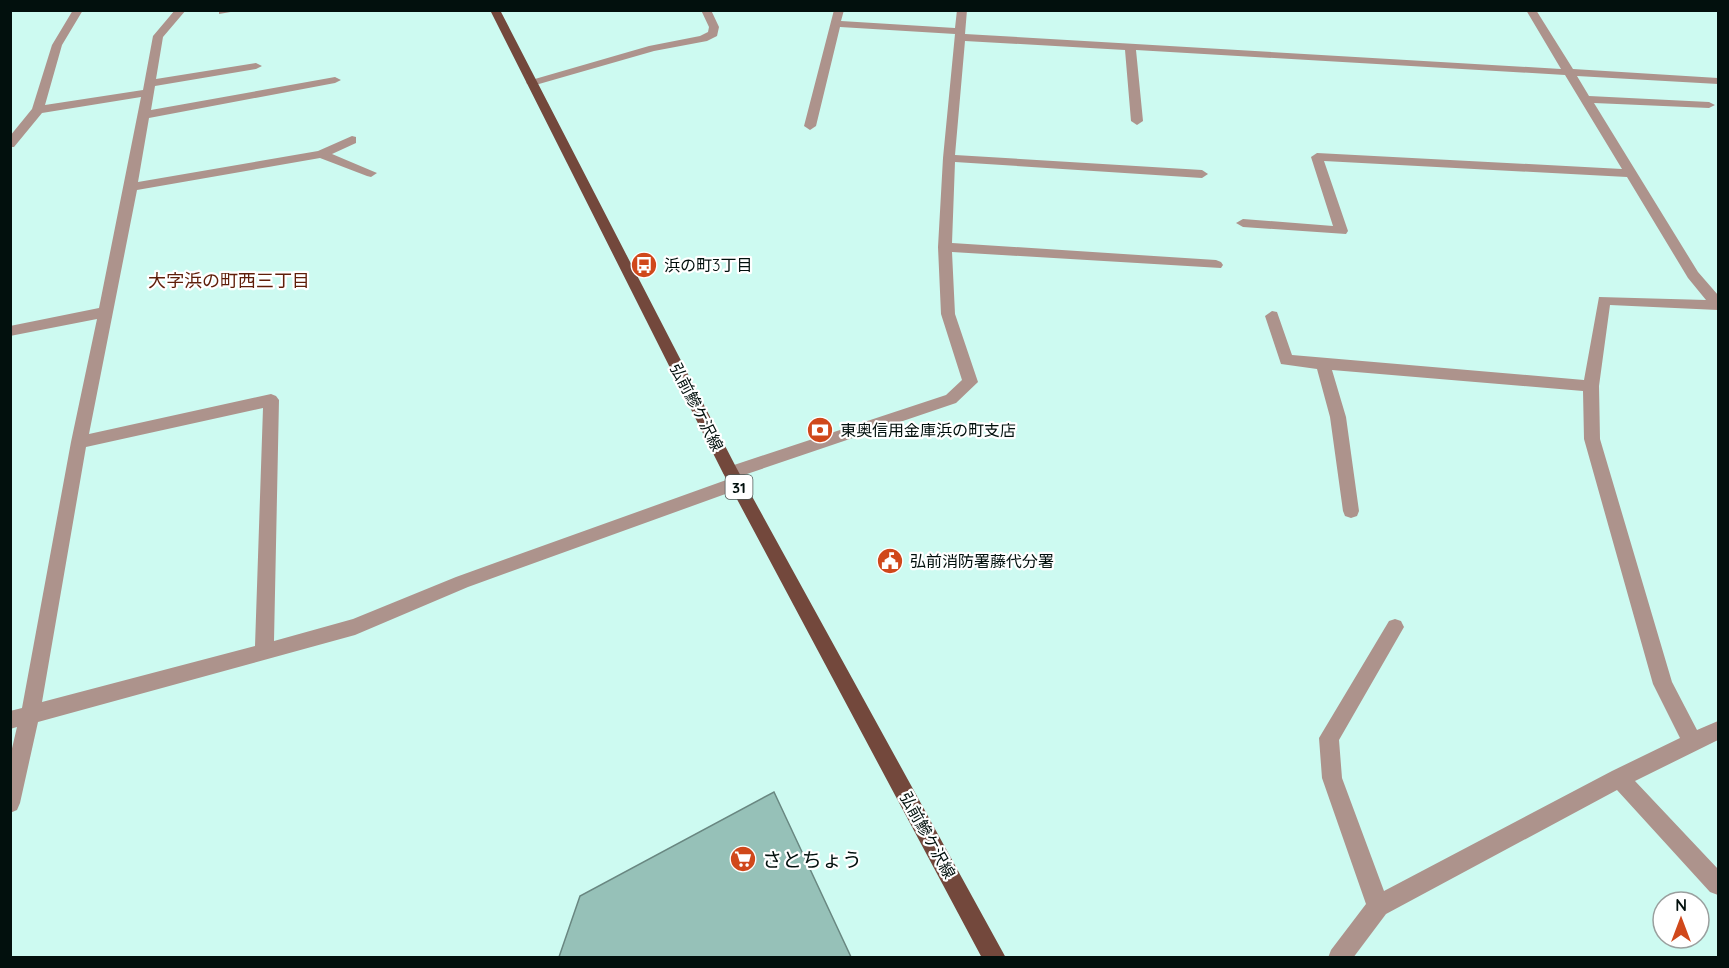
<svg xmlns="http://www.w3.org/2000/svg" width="1729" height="968" font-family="Quicksand,'Noto Sans JP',sans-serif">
	<rect width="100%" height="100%" fill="#cdfaf1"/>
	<path fill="#96c1b8" stroke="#698781" stroke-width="1.5" d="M774,792L851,957H559L580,896Z"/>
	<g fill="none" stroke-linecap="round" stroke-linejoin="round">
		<path fill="#ad938c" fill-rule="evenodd" d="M73,10H83L62,45L45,105L143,90L153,36L175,10H186L163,37L156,79L256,63L262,66L256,69L155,86L151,110L335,77L341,80L335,83L149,118L138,182L318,151L352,136L356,137V143L332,154L377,173L371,177L367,176L320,158L137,190L89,434L271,394L276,396L279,400L274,641L353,619L456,577L729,479L723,473L725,468L946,395L962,380L941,314L938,247L943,158L955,34L840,27L816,126L810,130L804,126L834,10H844L841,21L955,28L957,10H967L965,34L1561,69L1526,10H1536L1573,69L1718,78V84L1577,76L1589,96L1709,102L1715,105L1709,108L1594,103L1698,272L1718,295V310L1610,305L1599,386L1600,439L1672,682L1697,730L1718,721V740L1635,781L1718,869V895L1710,892L1617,790L1386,914L1353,958H1328L1331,950L1366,904L1322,778L1319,738L1389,621L1395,619L1401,621L1404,627L1339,740L1342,778L1384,891L1612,771L1680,738L1653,684L1584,439L1583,391L1332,370L1346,417L1359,511L1357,516L1351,518L1345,516L1343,511L1330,417L1317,369L1281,364L1265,316L1272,311L1277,312L1292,355L1584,380L1599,297L1706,300L1688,278L1627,177L1324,161L1348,231L1346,234L1243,227L1236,223L1243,219L1333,226L1311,157L1317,153L1622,169L1565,75L1136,50L1143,121L1137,125L1131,121L1125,50L965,41L955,155L1202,170L1208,174L1202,178L955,162L952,243L1216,260L1221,262L1223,265L1221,268L952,252L955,314L978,382L956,403L738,477L744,483L742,488L468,587L355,635L38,722L20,803L17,810L10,813V757L17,727L10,729V711L22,708L71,442L97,319L10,336V326L99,308L141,97L42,113L14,147H10V136L32,109L52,45ZM263,408L255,646L42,702L86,447Z
			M219,10H242L219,14Z
			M701,10H711L719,27L717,36L707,41L654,51L532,86L526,83L528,81L649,46L700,36L708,32L709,27Z"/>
		<path fill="#73483c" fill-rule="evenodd" d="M490,10H500L737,469L1006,958H982L723,473Z"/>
	</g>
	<defs>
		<g id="bus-disc" transform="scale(1.35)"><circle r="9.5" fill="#d0481b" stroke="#fff"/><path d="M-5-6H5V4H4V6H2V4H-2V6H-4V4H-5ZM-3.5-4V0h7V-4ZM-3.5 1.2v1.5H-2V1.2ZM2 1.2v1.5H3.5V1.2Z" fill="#fff"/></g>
		<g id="bank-disc" transform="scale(1.35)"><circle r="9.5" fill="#d0481b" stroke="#fff"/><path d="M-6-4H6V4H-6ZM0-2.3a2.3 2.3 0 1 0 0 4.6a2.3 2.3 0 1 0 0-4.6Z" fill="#fff"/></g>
		<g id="civic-disc" transform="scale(1.35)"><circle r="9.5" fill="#d0481b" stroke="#fff"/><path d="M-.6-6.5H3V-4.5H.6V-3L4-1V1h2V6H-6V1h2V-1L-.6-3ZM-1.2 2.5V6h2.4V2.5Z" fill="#fff"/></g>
		<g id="supermarket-disc" transform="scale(1.35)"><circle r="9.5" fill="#d0481b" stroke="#fff"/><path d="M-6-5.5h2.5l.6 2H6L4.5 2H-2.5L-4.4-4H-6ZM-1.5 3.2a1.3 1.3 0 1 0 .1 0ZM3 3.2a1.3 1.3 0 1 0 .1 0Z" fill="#fff"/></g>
	</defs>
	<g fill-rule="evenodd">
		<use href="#bus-disc" x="644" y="265"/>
		<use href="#bank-disc" x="820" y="430"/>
		<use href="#civic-disc" x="890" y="561"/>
		<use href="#supermarket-disc" x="743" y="859"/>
	</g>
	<g text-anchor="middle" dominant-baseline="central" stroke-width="4.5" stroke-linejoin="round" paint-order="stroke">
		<rect fill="#fff" stroke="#4e5856" stroke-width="1.5" x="725.5" y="475" width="27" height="24" rx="4.5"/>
		<g font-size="15" font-weight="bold" fill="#02100d">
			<text x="739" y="487">31</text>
		</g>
		<g font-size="16" fill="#02100d" stroke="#fff" text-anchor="start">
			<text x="664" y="265">浜の町3丁目</text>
			<text x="840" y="430">東奥信用金庫浜の町支店</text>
			<text x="910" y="561">弘前消防署藤代分署</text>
		</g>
		<g font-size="16" fill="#02100d" stroke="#fff">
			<text transform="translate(697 407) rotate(63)">弘前鰺ケ沢線</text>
			<text transform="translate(928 835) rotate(61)">弘前鰺ケ沢線</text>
		</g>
		<g font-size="18" fill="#5f1e09" stroke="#fff">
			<text x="229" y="280">大字浜の町西三丁目</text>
		</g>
		<g font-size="20" fill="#02100d" stroke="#fff" text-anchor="start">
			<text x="762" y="859">さとちょう</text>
		</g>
	</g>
	<rect width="1729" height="968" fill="none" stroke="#02100d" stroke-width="24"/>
	<g transform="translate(1681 920)"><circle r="28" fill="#ffffff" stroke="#9a9f9e" stroke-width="1.5"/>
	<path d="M0-4.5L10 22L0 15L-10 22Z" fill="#d0481b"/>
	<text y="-9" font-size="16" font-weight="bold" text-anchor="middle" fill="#02100d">N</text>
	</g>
</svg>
